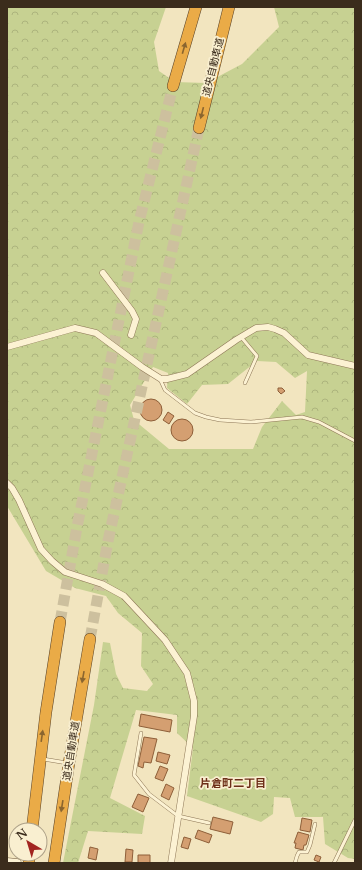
<svg xmlns="http://www.w3.org/2000/svg" width="362" height="870" font-family="'Libre Baskerville','Noto Sans JP',serif">
	<defs>
		<pattern id="forest-crowns" width="20" height="18" patternUnits="userSpaceOnUse"><rect width="20" height="18" fill="#c7d192"/><path d="M2 6a3 3 0 1 1 6 0M12 15a3 3 0 1 1 6 0" fill="none" stroke="#acb47d"/></pattern>
	</defs>
	<rect width="100%" height="100%" fill="#f2e5bf"/>
	<path fill="url(#forest-crowns)" fill-rule="evenodd" d="M7,7H166L154,42L159,71L175,82L206,83L242,64L279,27L274,7H355V859L348,858L325,844L323,817H295L290,798L274,797L273,814L261,822L187,796L193,748L177,733V715L136,710L110,798L145,816L142,834L88,831L78,863H63L94,705L103,642L110,643L116,674L123,688L147,691L153,684L141,666L142,633L118,613L106,596L75,588L46,571L7,506ZM257,361L276,362L295,378L307,371L305,412L296,415L282,401L262,427L253,449H169L134,420L130,405L153,367L168,373L167,388L187,404L202,385L228,384Z"/>
	<path fill="#d49f71" stroke="#8e5f39" d="M278,388H282L285,391L281,394L278,391Z
		M140 410a11 11 0 1 1 22 0a11 11 0 1 1-22 0Z
		M168,412L174,416L169,424L163,420Z
		M171 430a11 11 0 1 1 22 0a11 11 0 1 1-22 0Z
		M141,714L172,720L170,732L139,726Z
		M144,737L157,739L151,763L144,762L143,768L138,766Z
		M158,752L170,755L167,764L156,761Z
		M160,766L168,769L163,781L155,778Z
		M166,784L174,788L169,800L161,796Z
		M138,794L149,798L143,812L132,807Z
		M213,817L233,822L230,834L210,829Z
		M302,818L312,820L310,832L300,830Z
		M198,830L212,835L209,843L195,838Z
		M298,832L309,835L306,845H304L303,850L295,848L296,843H294Z
		M184,837L191,839L188,849L181,847Z
		M90,847L98,849L96,860L88,858Z
		M126,849L133,850L132,862H125Z
		M138,855H150V863H138Z
		M316,855L321,857L319,862L314,860Z"/>
	<g fill="none" stroke-linecap="round" stroke-linejoin="round">
		<path stroke="#cdc09e" stroke-width="11" stroke-dasharray="11 5.5" stroke-linecap="butt" d="M60,622L77,527L139,222L173,86
			M90,639L108,541L199,128"/>
		<g stroke="#8d7656" stroke-width="4">
			<path id="lane" d="M241,337L257,356L245,383
				M160,379L165,390L195,413L206,417L220,420L251,422L302,417L319,422L355,441
				M141,733L134,775L149,794L178,816L209,823
				M43,759L67,763
				M295,863L297,856L299,852H307L310,845L315,824
				M334,863L355,820"/>
		</g>
		<g stroke="#8d7656" stroke-width="7">
			<path id="street" d="M103,273L132,311L136,319L131,335
				M7,347L75,328L96,333L142,367L161,379H167L187,374L236,340L256,328L268,327L275,329L284,333L308,355L355,366
				M7,483L12,488L19,500L41,549L52,561L65,572L102,584L124,596L165,640L187,673L194,701V716L171,863"/>
		</g>
		<g stroke="#6e5639" stroke-width="9">
			<path id="secondary" d="M7,862L17,863"/>
		</g>
		<g stroke="#5a432a" stroke-width="12">
			<path id="highway" d="M173,86L196,7
				M199,128L229,7
				M32,830L46,712L60,622
				M29,863V854
				M54,863L69,763L90,639"/>
		</g>
		<use href="#lane" stroke="#fcf2d3" stroke-width="3"/>
		<use href="#street" stroke="#fcf2d3" stroke-width="6"/>
		<use href="#secondary" stroke="#fcf2d3" stroke-width="8"/>
		<use href="#highway" stroke="#eaab47" stroke-width="11"/>
	</g>
	<defs><path id="oneway-solid" d="M-6-.8H1V-3.2L6.5 0L1 3.2V.8H-6Z"/></defs>
	<g fill="#8a652f">
		<use href="#oneway-solid" transform="translate(184 48) rotate(-74)"/>
		<use href="#oneway-solid" transform="translate(202 113) rotate(104)"/>
		<use href="#oneway-solid" transform="translate(83 677) rotate(100)"/>
		<use href="#oneway-solid" transform="translate(42 736) rotate(-82)"/>
		<use href="#oneway-solid" transform="translate(62 806) rotate(99)"/>
	</g>
	<g text-anchor="middle" dominant-baseline="central" stroke-width="3.5" stroke-linejoin="round" paint-order="stroke">
		<g font-size="10" fill="#3b2c1c" stroke="#f9efd0">
			<text transform="translate(213 67) rotate(-76)">道央自動車道</text>
			<text transform="translate(71 751) rotate(-81)">道央自動車道</text>
		</g>
		<g font-size="11" font-weight="bold" fill="#6c2d17" stroke="#f9efd0">
			<text x="233" y="783">片倉町二丁目</text>
		</g>
	</g>
	<rect width="362" height="870" fill="none" stroke="#3b2c1c" stroke-width="16"/>
	<g transform="translate(28 842) rotate(322)"><circle r="19" fill="#f9efd0" stroke="#ada188"/>
	<path d="M0-3L7 15L0 10L-7 15Z" fill="#a22520"/>
	<text y="-6" font-size="11" font-weight="bold" text-anchor="middle" fill="#3b2c1c">N</text>
	</g>
</svg>
